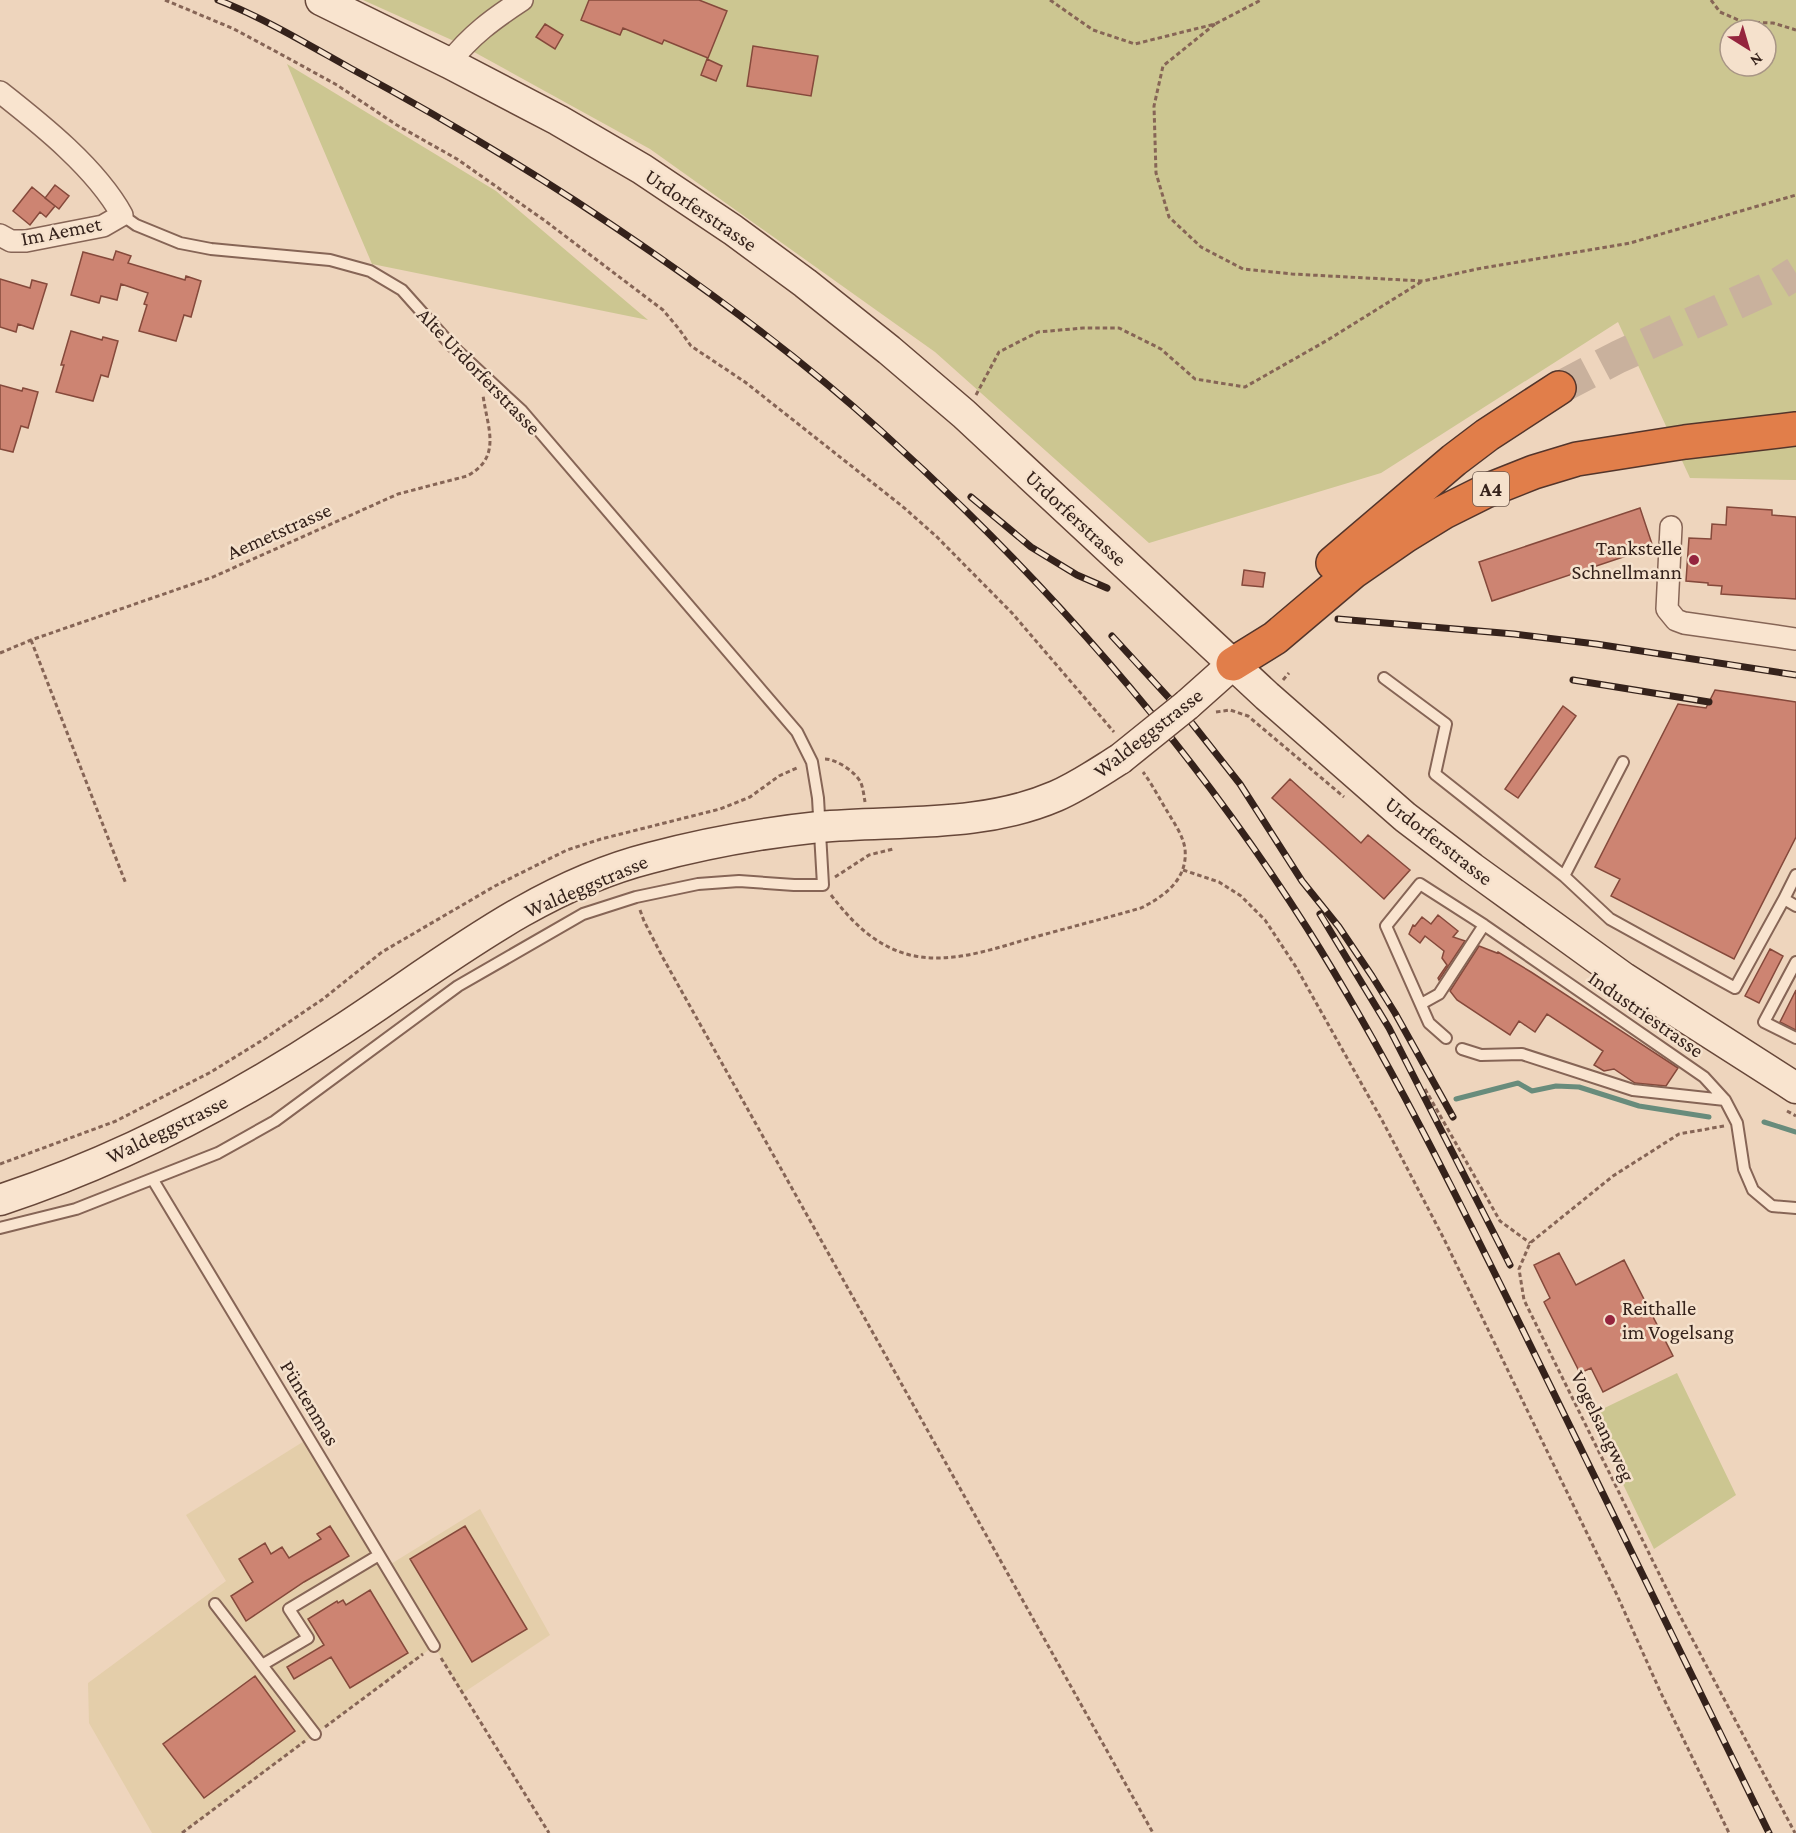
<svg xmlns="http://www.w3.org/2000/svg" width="1796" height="1833" font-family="'Crimson Pro',serif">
	<rect width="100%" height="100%" fill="#eed5bd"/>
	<path fill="#e4ceaa" d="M309,1438L386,1567L480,1509L550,1635L463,1693L434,1646L182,1833H152L89,1723L88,1683L226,1581L186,1515Z"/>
	<path fill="#ccc691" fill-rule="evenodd" d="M363,0H1796V480L1690,478L1618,322L1381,473L1149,543L935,352L650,149L454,41ZM1730,30H1766V66H1730Z
		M287,64L496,191L648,320L372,264Z
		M1677,1373L1736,1495L1654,1549L1590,1415Z"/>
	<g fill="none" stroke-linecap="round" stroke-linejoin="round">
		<path stroke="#688c7c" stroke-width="5" d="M1456,1099L1518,1083L1532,1091L1556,1086L1579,1087L1639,1106L1709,1117
			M1764,1122L1796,1132"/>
	</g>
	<path fill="#cd8472" stroke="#85493b" stroke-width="1.5" d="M589,0H699L727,11L708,58L664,40L662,44L623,28L620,35L581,20Z
		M545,24L563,35L555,49L536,37Z
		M753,46L818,56L811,96L747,86Z
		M707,59L722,66L716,81L701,75Z
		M55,185L69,196L59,209L45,198Z
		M32,187L55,206L46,217L40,212L30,225L13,211Z
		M116,251L131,256L128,263L185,280L186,276L201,281L191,317L184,315L176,341L139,331L147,305L144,304L148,293L121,284L117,300L101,296L99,303L71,295L83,252L113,260Z
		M0,279L30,288L32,280L47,284L33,329L18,324L16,332L0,327Z
		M71,331L102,340L103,337L118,341L108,377L101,375L93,401L56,392L64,365H61Z
		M0,385L22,391L23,388L38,392L28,428L21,426L13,452L0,449Z
		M1727,507L1772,510V515L1796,517V599L1721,594L1722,586L1708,585V583L1686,581L1689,538L1711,539L1712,524L1726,525Z
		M1640,508L1653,547L1492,601L1479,562Z
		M1244,570L1265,573L1263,587L1242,585Z
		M1715,690L1796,702V837L1734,959L1611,896L1620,879L1595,867L1678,704L1706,708Z
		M1563,706L1576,716L1518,798L1505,789Z
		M1290,779L1361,843L1368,835L1410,870L1384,899L1272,798Z
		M1438,915L1458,931L1453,937L1465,941L1439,980L1438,978L1447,965L1442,958L1444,951L1425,936L1420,943L1409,934L1413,925L1415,926L1422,917L1431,924Z
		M1479,946L1497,953L1498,952L1531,972L1678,1068L1666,1086L1635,1083L1614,1069L1604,1071L1594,1065L1603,1051L1547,1014L1535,1032L1519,1021L1510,1035L1457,1000L1450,991Z
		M1770,949L1783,956L1759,1003L1745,996Z
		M1796,990V1030L1780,1022Z
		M1559,1253L1576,1285L1624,1260L1673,1356L1603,1392L1591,1368L1580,1373L1544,1302L1550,1298L1534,1265Z
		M330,1526L349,1556L304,1582L246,1621L231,1596L253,1582L239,1559L265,1543L271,1554L282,1547L289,1558L321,1539L317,1534Z
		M465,1526L527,1629L472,1662L410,1559Z
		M370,1590L408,1653L350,1688L331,1657L294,1679L287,1667L324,1645L308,1619L337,1601L338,1603L343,1600L346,1605Z
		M255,1676L295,1731L204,1798L163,1744Z"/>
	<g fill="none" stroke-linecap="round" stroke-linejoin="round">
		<path stroke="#c9b19d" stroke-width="33" stroke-dasharray="33 16" stroke-linecap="butt" d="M1559,388L1618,357L1780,283L1796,273"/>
		<g stroke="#866556" stroke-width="14">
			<path id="service" d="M1384,678L1446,724L1435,774L1564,876L1610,919L1735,988L1784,899
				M1796,875L1784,899L1796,906
				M1564,876L1623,762
				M1796,962L1764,1022L1796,1038
				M1421,1004L1439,994L1484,925
				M1446,1038L1429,1023L1386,926L1420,884L1484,925L1704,1077L1725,1100L1737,1123L1744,1169L1753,1190L1772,1206L1796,1208
				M1462,1049L1481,1055L1522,1054L1633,1090L1725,1100
				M153,1180L434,1646
				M0,1228L76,1209L218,1153L275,1121L458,986L583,914L636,897L698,884L739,881L794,885H823L818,798L812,762L797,732L522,411L452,346L402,290L370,271L330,260L211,249L180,243L136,225L122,215
				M215,1604L315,1734
				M262,1665L308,1638L289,1609L379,1555"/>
		</g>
		<g stroke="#866556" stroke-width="24">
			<path id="minor" d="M449,63C471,35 493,19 522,0
				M0,92C42,125 96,168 122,215L103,226L26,241H11L0,235
				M1671,527L1667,609L1676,620L1684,623L1796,639"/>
		</g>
		<g stroke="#674739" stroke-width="33">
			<path id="secondary" d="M321,0L449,63L558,120L642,169L733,230L805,283L889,350L964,414L1267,696L1405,817L1472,868L1624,978L1796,1088
				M1187,705L1233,664
				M0,1200C119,1161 230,1103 335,1034C436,969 532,888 650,858C706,843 762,833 819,827C898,820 982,828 1056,796C1079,786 1099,772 1120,759"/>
		</g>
		<g stroke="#53352b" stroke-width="36">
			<path id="motorway" d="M1333,563L1454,460L1487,435L1559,388
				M1233,664L1275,638L1353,572L1405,536L1444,512L1486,491L1534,472L1577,459L1685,442L1796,429"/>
		</g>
		<path stroke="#866556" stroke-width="3" stroke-dasharray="4.5 3" stroke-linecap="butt" d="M165,0L234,29L286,57L337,85L395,124L457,159L544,220L663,310L679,329L691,346L745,382L902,506L936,536L1012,613L1114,732
			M1050,0L1093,30L1135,44L1215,24L1261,0
			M1711,0L1720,12L1743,22L1773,23L1796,30
			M1215,24L1163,66L1154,106L1156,173L1169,217L1201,247L1243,269L1292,274L1423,281L1477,269L1630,243L1796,195
			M976,395L999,352L1038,332L1083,328H1119L1161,349L1195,379L1245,387L1326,341L1421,282
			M31,640L126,884
			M0,653L31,640L213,577L398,494L467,476C503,457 487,427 483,395
			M1283,680L1289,673
			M1216,712L1230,710L1248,716L1344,797
			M825,759C836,759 856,772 861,783C863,788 864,796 865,802
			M1183,870L1219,882L1241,896L1265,920L1296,967L1383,1122L1444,1239L1617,1595L1660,1691L1729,1833
			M835,877L869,855L893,849
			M831,895C852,922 875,946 910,955C952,965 995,948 1035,937C1071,927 1106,918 1141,908C1165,896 1188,879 1185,849C1183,835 1174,823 1167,811C1159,798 1152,784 1143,772
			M640,910L644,921L663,958L1153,1833
			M1425,1089L1500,1221L1530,1243
			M1787,1111L1796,1116
			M1724,1126L1679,1134L1613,1176L1530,1243L1519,1269L1524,1300L1678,1612L1795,1833
			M0,1164L116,1121L211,1072L261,1041L323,999L382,952L495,886L567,850L601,839L720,809L750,797L779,776L799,767
			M441,1658L549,1833
			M325,1727L423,1654
			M182,1833L305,1741"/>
		<use href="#service" stroke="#f9e4cf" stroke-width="10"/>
		<use href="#minor" stroke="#f9e4cf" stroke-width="21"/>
		<use href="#secondary" stroke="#f9e4cf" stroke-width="30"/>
		<use href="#motorway" stroke="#e17e4a" stroke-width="33"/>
		<g stroke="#35221b" stroke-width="7">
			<path id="rail" d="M218,0C264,18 307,44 350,68C426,109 501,153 574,200C681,270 786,345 881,431C1043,577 1190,744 1307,928C1395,1068 1467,1217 1540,1365C1616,1521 1693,1677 1769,1833
				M971,497L1031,547L1077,575L1107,588
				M1338,619L1514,634L1596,644L1796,675
				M1112,636L1191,722L1240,784L1302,881L1339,927L1372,976L1395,1013L1453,1117
				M1573,680L1709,702
				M1320,914L1389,1028L1510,1265"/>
		</g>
		<use href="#rail" stroke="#f5e1cc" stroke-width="4.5" stroke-dasharray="14" stroke-linecap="butt"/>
		<g stroke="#674739" stroke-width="33" stroke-linecap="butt">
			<path id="secondary-bridge" d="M1120,759L1187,705"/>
		</g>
		<use href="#secondary-bridge" stroke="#f9e4cf" stroke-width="30"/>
	</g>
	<g fill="#95253e" stroke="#f5e1cc" stroke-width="2">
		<circle cx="1694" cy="560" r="6"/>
		<circle cx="1610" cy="1320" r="6"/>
	</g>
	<g text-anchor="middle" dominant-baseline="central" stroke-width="5" stroke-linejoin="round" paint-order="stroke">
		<rect fill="#f5e1cc" stroke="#6f5b50" stroke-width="1.5" x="1473" y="472" width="36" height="34" rx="4.5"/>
		<g font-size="20" font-weight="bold" fill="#35221b">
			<text x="1491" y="489">A4</text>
		</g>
		<g font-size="21" fill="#35221b" stroke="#f5e1cc">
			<text transform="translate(701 210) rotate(34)">Urdorferstrasse</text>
			<text transform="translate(61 231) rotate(-11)">Im Aemet</text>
			<text transform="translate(479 371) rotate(46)">Alte Urdorferstrasse</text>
			<text transform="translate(1076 518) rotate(43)">Urdorferstrasse</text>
			<text transform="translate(279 531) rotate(-24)">Aemetstrasse</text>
			<text transform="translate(1148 733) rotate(-38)">Waldeggstrasse</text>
			<text transform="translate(1439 841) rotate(38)">Urdorferstrasse</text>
			<text transform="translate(586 886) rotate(-23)">Waldeggstrasse</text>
			<text transform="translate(1646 1014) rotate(35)">Industriestrasse</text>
			<text transform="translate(167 1129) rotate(-26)">Waldeggstrasse</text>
			<text transform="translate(310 1403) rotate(59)">Püntenmas</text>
			<text transform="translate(1603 1426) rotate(64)">Vogelsangweg</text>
		</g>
		<g font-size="21" fill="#35221b" stroke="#f5e1cc" text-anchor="end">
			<text x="1682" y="548">Tankstelle<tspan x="1682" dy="24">Schnellmann</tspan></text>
			<text x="1622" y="1308" text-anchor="start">Reithalle<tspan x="1622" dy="24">im Vogelsang</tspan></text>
		</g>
	</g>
	<g transform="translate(1748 48) rotate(143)"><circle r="28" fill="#f5e1cc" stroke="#a89585" stroke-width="1.5"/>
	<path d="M0-4.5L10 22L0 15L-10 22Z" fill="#95253e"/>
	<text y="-9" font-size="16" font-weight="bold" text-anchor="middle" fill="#35221b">N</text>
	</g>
</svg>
